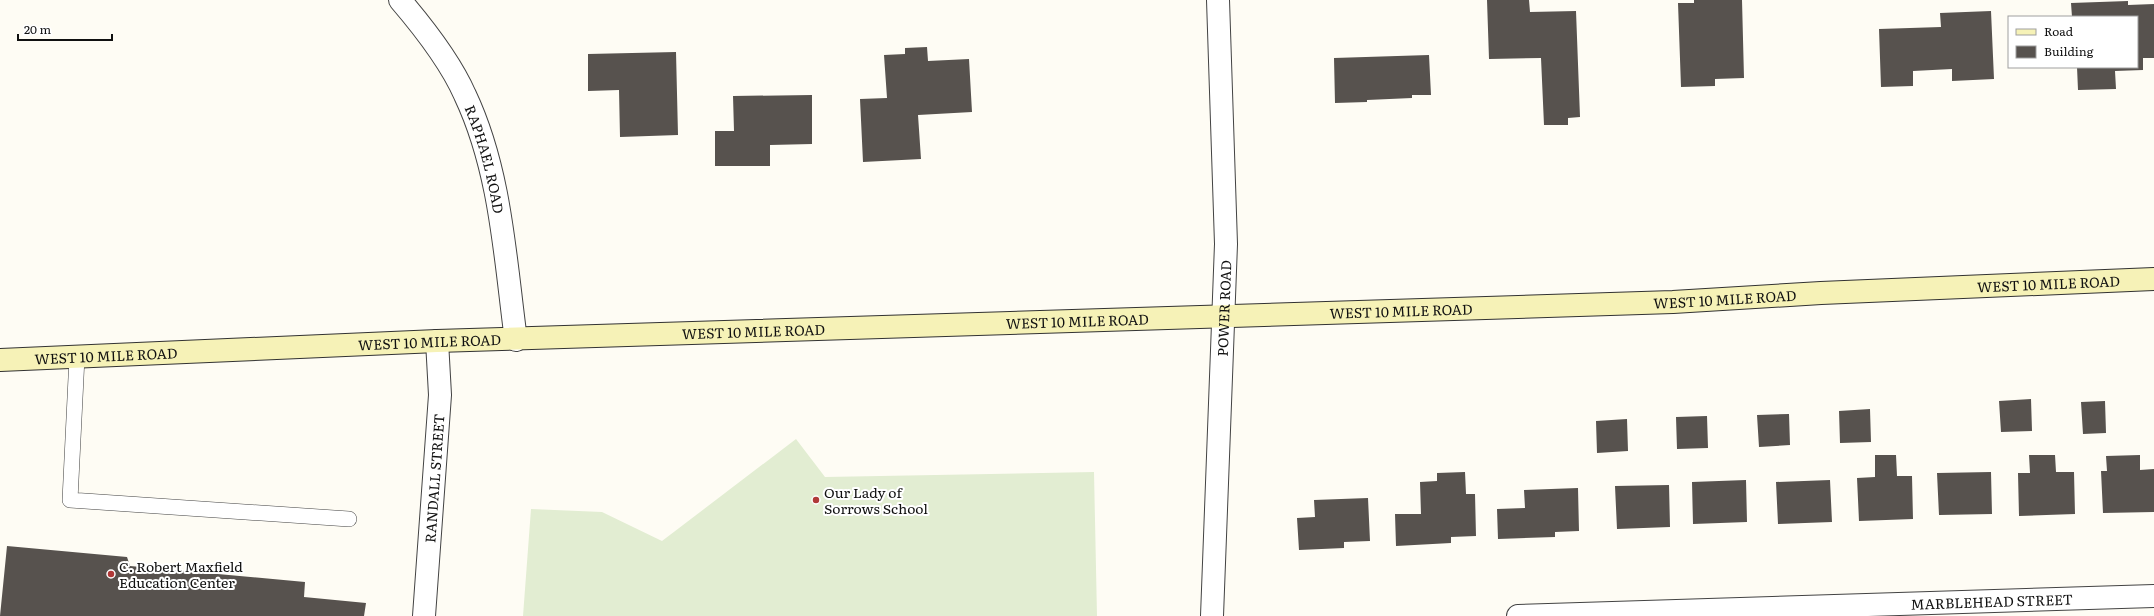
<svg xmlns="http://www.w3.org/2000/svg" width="2154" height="616" font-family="Literata,serif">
	<rect width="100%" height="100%" fill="#fefcf4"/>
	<path fill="#e2edd2" d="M796,439L825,477L1094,472L1097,616H523L531,509L602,512L662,541Z"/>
	<path fill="#57524e" d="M1487,0H1529L1530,12L1576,11L1580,117L1568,118V125H1544L1541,58L1489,59Z
		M1694,0H1742L1744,78L1715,79V86L1681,87L1678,3H1694Z
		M2128,1V5L2154,4V58H2143V70L2115,71L2116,89L2078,90L2077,67H2137V17H2072L2071,3Z
		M1991,11L1994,79L1952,81V69L1913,71V86L1881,87L1879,29L1941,27L1940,13Z
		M927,47L928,61L969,59L972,112L918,115L921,159L863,162L860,99L887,98L884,55L905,54V48Z
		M676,52L678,135L620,137L619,90L588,91V54Z
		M1429,55L1431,95H1412V98L1367,100V102L1335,103L1334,58Z
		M812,95V144L770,145V166H715V131H734L733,96Z
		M2031,399L2032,431L2001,432L1999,401Z
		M2105,401L2106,433L2083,434L2081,402Z
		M1870,409L1871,442L1840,443L1839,411Z
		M1789,414L1790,445L1759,447L1757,415Z
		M1707,416L1708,448L1677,449L1676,417Z
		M1627,419L1628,451L1597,453L1596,421Z
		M1875,455H1896L1897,476H1912L1913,519L1859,521L1857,478L1875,477Z
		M2029,455H2055L2056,472H2074L2075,514L2019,516L2018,473H2030Z
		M2140,455V470L2154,469V512L2103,513L2101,471H2107L2106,456Z
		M1465,472L1466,494H1475L1476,536L1451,537V543L1396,546L1395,514H1421L1420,482L1437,481V473Z
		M1991,472L1992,514L1939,515L1937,473Z
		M1746,480L1747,522L1693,524L1692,482Z
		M1830,480L1832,522L1778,524L1776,482Z
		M1669,485L1670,527L1617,529L1615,486Z
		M1578,488L1579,531L1555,532V537L1498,539L1497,509L1525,508L1524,490Z
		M1368,498L1370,541L1344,542V548L1299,550L1297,518L1315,517L1314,500Z
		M7,546L127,557L130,566L305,582L304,597L366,603L364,616H0Z"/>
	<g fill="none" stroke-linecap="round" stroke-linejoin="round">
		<g stroke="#434343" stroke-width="16">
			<path id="lane" d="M77,357L70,500L349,519"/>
		</g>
		<g stroke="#434343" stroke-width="24">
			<g id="street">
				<path id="s1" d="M400,0C424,28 450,61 465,95C501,171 505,258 516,340"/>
				<path id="s2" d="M424,616L440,395L437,341"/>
				<path id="s3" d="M1212,616L1226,244L1218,0"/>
				<path id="s4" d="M1518,616L2154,596"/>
			</g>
		</g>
		<g stroke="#323232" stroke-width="24">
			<g id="secondary">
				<path id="s5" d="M0,360L437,341L1673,302L1821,293L2154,279"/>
			</g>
		</g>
		<use href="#lane" stroke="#fff" stroke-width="15"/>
		<use href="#street" stroke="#fff" stroke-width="22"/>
		<use href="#secondary" stroke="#f6f2b7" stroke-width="22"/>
	</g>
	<g fill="#b03938" stroke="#fff" stroke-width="1.5">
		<circle cx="816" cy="500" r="4"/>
		<circle cx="111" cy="574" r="4"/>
	</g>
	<g text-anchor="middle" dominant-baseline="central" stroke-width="4" stroke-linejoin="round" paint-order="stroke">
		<g font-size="14" fill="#101010" stroke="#fff">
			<text stroke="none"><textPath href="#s1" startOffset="183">RAPHAEL ROAD</textPath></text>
			<text stroke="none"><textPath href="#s5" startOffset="2050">WEST 10 MILE ROAD</textPath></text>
			<text stroke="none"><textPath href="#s5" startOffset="1726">WEST 10 MILE ROAD</textPath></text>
			<text stroke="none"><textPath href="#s3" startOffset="308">POWER ROAD</textPath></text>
			<text stroke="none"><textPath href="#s5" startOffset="1402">WEST 10 MILE ROAD</textPath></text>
			<text stroke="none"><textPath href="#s5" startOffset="1078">WEST 10 MILE ROAD</textPath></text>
			<text stroke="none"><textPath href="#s5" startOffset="754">WEST 10 MILE ROAD</textPath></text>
			<text stroke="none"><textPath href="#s5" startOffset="430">WEST 10 MILE ROAD</textPath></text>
			<text stroke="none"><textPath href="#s5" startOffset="106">WEST 10 MILE ROAD</textPath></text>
			<text stroke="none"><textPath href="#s2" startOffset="138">RANDALL STREET</textPath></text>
			<text stroke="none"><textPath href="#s4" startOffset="474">MARBLEHEAD STREET</textPath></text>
		</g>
		<g font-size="14" fill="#101010" stroke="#fff" text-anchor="start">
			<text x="824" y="492">Our Lady of<tspan x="824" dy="16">Sorrows School</tspan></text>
			<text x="119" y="566">C. Robert Maxfield<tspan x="119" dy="16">Education Center</tspan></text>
		</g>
	</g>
	<rect x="2008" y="16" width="130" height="52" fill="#ffffff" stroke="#9f9f9f"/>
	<rect x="2016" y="29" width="20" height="6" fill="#f6f2b7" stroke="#9f9f9f"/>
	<text x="2044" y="36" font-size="12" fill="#101010">Road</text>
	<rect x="2016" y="46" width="20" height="12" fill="#57524e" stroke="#9f9f9f"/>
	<text x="2044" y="56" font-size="12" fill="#101010">Building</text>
	<path d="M18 34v6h94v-6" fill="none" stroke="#101010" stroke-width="2"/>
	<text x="24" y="34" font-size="12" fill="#101010" stroke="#ffffff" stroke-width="3" paint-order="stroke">20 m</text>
</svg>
